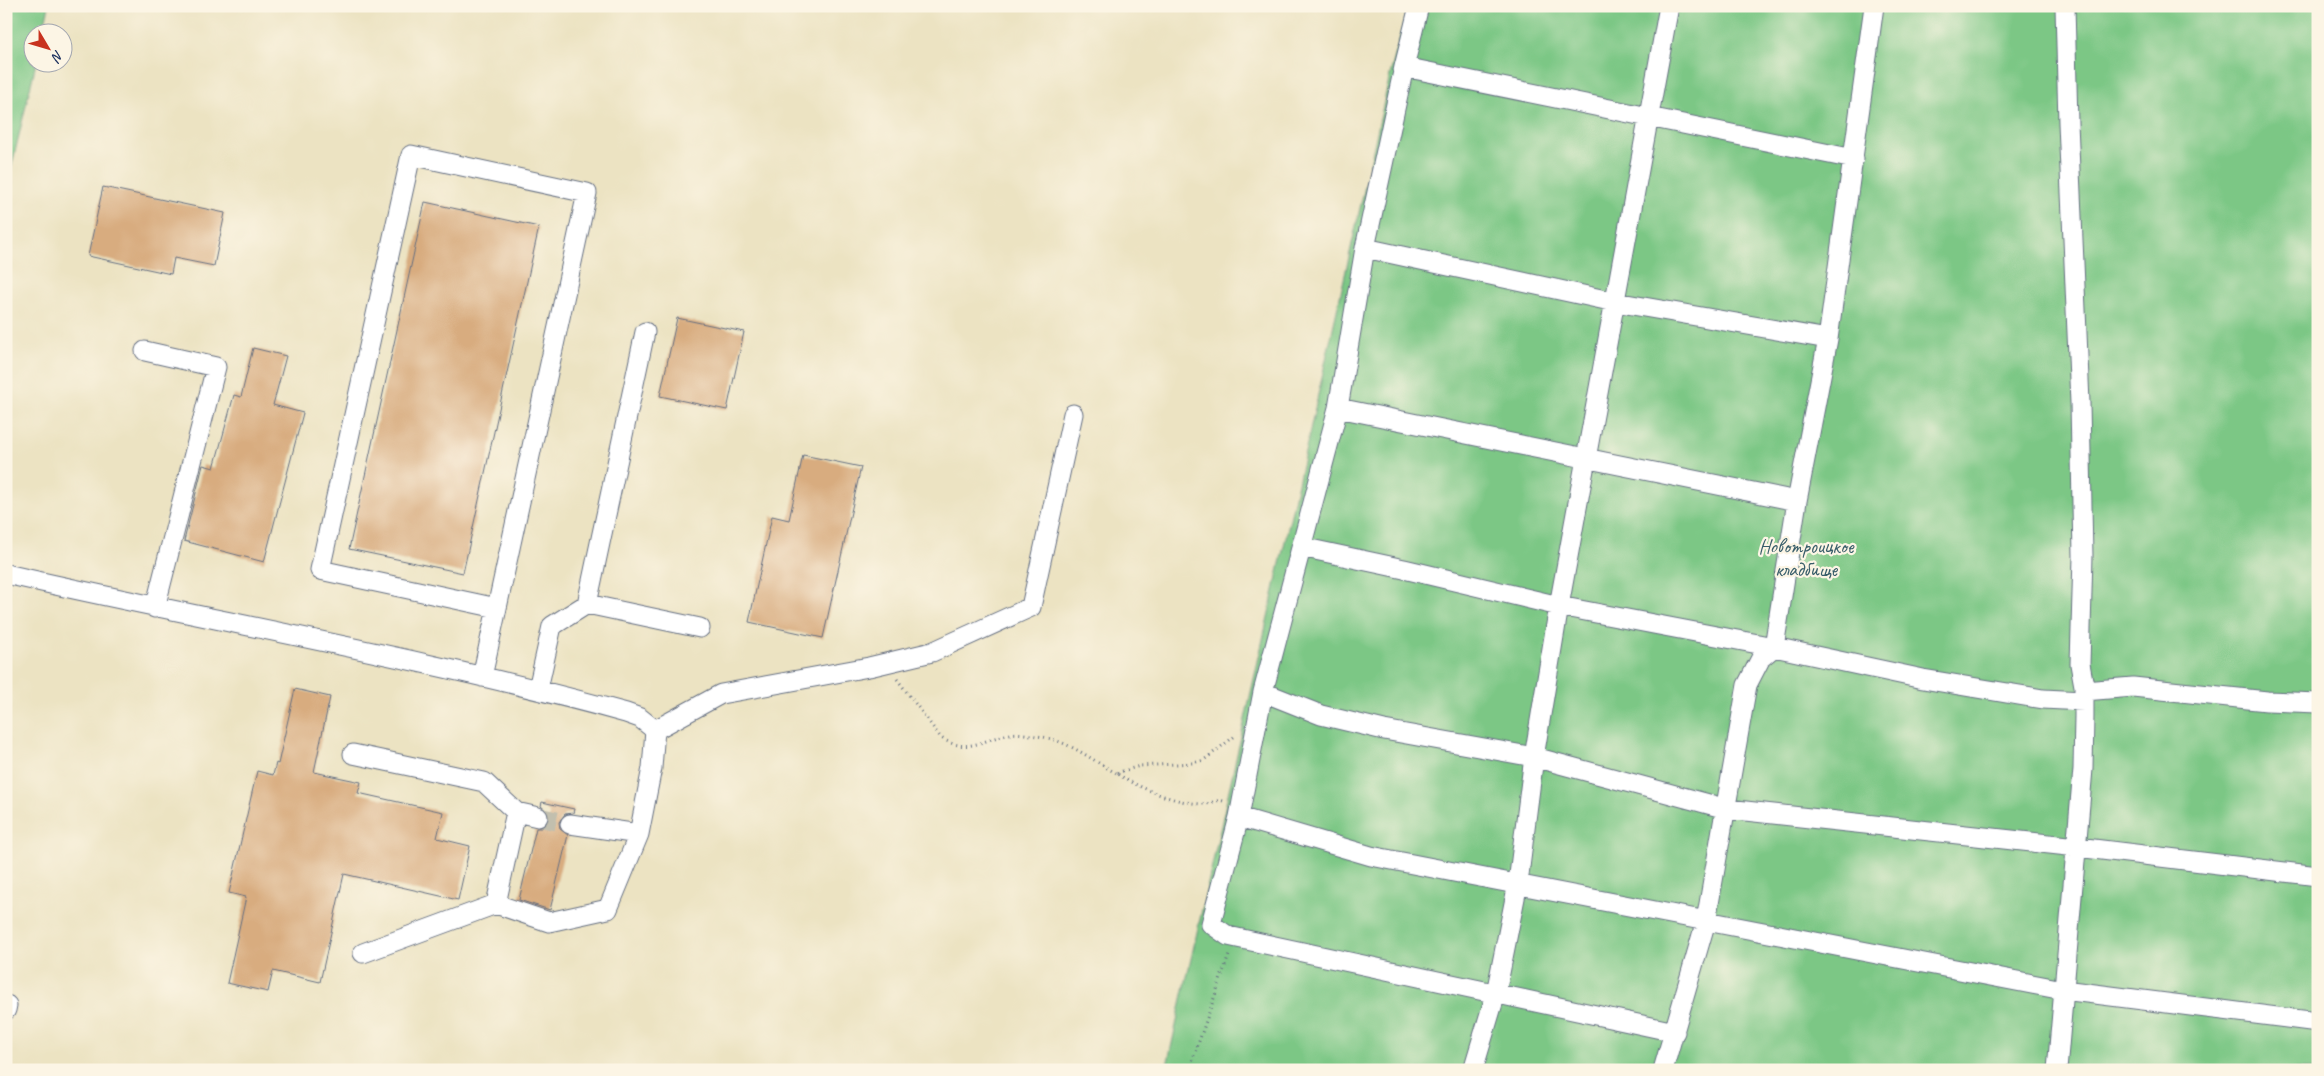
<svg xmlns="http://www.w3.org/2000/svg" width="2324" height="1076" font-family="Caveat,sans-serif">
	<rect width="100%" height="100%" fill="#fcf5e5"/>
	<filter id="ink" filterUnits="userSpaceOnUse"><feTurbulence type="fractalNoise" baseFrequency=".02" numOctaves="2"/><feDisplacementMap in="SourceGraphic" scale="10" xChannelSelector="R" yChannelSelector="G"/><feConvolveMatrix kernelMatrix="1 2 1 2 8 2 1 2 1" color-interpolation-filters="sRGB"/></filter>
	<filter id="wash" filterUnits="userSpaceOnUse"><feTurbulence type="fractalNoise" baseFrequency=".0096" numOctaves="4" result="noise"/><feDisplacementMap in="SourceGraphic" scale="20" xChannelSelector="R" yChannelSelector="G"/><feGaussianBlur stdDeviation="1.12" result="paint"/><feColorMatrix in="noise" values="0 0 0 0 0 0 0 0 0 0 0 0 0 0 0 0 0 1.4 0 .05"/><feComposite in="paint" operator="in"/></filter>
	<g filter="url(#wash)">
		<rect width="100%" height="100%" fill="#ece3c2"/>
		<path fill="#7cc785" stroke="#4c7b72" d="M6,6H49L43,32H32V62L36,63L6,190Z
			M1408,6H2318V1070H1166L1390,75Z"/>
		<g id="blocks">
			<path fill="#d8ac7f" d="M103,187L225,213L214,266L174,258L171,274L88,256Z
				M425,202L539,227L463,573L349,549Z
				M677,318L744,332L727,410L660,396Z
				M253,348L286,356L273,405L303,413L264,562L184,541L203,465L214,468L234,395L241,397Z
				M803,455L861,467L823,638L749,622L772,516L789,520Z
				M295,689L330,697L314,772L361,782L358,793L443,812L437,838L470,846L458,900L344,874L320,982L273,971L268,992L227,983L246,897L229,893L257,771L273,775L276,763L278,764Z
				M542,802L574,809L573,813L565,814L559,822L560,829L568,835L550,910L519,900L536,828H542L549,820V813L541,806Z"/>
		</g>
	</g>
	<g filter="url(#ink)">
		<use href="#blocks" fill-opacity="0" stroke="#646e81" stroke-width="1"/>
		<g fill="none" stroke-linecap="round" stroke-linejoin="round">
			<path stroke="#c2bfae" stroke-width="19" stroke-dasharray="19 9" stroke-linecap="butt" d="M538,817L570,824"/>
			<g stroke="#646e81" stroke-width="21">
				<path id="minor" d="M1419,6L1404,67L1365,248L1338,408L1263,692L1239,817L1211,924L1228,936L1675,1032
					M1404,67L1854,159
					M1365,248L1615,302L1828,339
					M145,351L216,367L155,608
					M1338,408L1797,501
					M1301,547L1404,569L1559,606L1774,647L1923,679L2043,699L2084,701
					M6,574C212,621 422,657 626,713L640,718L655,730
					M587,604L645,332
					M482,677L587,193L411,155L320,570L497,608
					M538,689L552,626L587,604L700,628
					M2084,691L2133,687L2267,701L2318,703
					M1263,692L1321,715L1384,730L1534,757L1727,809L2077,847L2318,876
					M655,730L721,694L869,667L932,652L1031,607L1073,414
					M353,754L484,782L516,812L538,817
					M1239,817L1371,856L2063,990L2318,1022
					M639,834L652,768L655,730
					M496,904L516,812
					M363,953L496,904L549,922L608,909L639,834L570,824
					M6,1010L7,1005
					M1473,1070L1496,993L1518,883L1534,757L1559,606L1669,6
					M1663,1070L1706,921L1747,685L1761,658L1774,647L1797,501L1828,339L1874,6
					M2057,1070L2083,769L2084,716V686L2080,664L2083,556L2080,403L2068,123L2065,6"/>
			</g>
			<path stroke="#646e81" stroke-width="3" stroke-dasharray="1 4" stroke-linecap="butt" d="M897,679L941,738C969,755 982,739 1010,734C1018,732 1029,735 1037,736C1068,740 1090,759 1116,773
				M1223,801C1217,799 1211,804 1205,804C1177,804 1139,788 1116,773L1140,766L1193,763L1204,760L1235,736
				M1189,1070L1229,955"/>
			<use href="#minor" stroke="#fff" stroke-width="19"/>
		</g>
	</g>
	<g text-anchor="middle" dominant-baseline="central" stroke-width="4.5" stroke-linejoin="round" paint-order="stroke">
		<g font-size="20" fill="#385d6a" stroke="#fcf5e5">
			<text x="1806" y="546">Новотроицкое<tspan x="1806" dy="23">кладбище</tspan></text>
		</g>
	</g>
	<rect width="2324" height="1076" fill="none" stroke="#fcf5e5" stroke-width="25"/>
	<g transform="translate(48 48) rotate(128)"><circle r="24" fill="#fcf5e5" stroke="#a2a6af"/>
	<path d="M0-4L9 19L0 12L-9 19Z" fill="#c8321e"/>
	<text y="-8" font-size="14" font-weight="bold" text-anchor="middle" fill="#1b2f5e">N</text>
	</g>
</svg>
